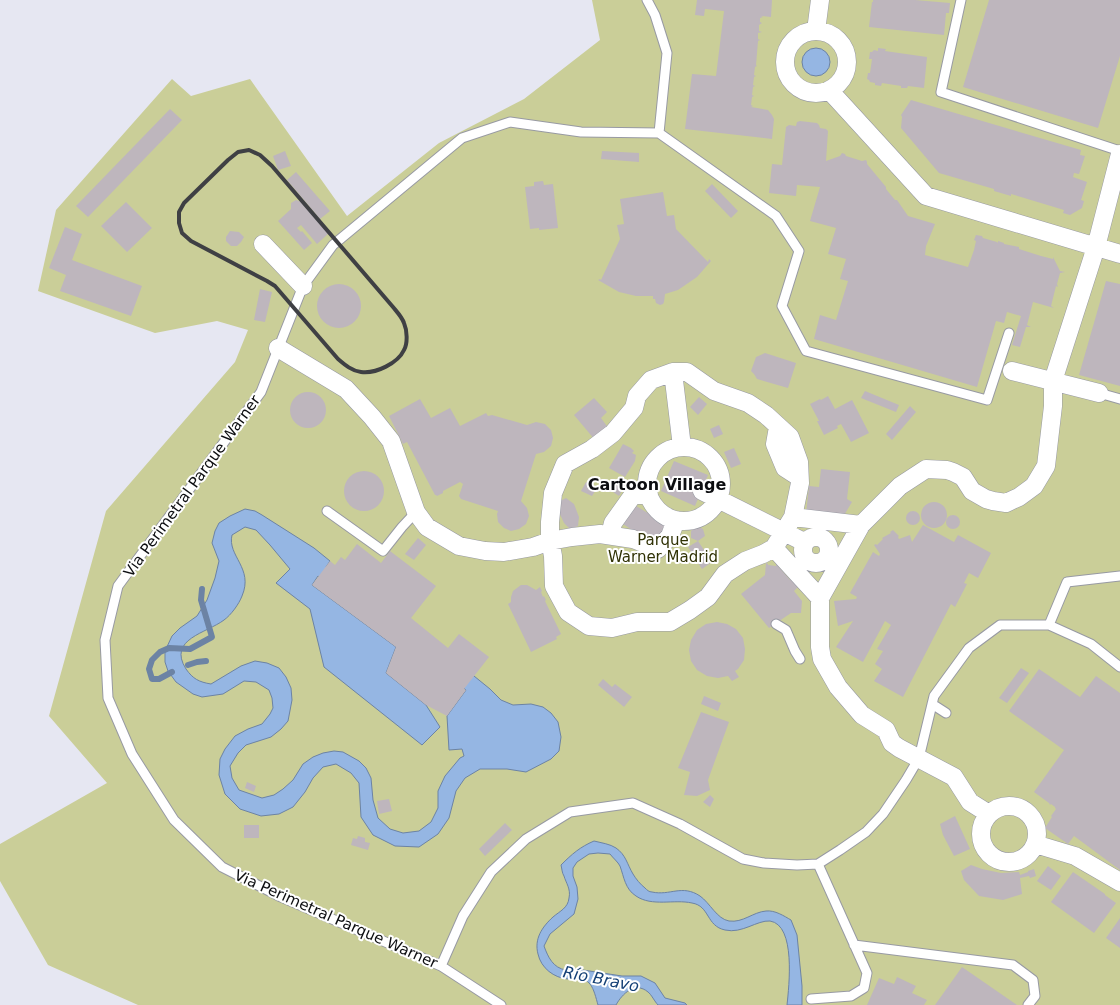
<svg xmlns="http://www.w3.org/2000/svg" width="1120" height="1005" font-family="'DejaVu Sans',sans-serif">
	<rect width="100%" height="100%" fill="#e6e7f2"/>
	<path fill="#cace98" d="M592,0H1120V1005H138L48,965L0,881V844L107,783L49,716L106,511L235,362L248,330L217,321L155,333L38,291L56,210L172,79L191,96L250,79L347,216L439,143L524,99L600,40Z"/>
	<path fill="#95b6e3" stroke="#6c83a4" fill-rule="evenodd" d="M802 62a14 14 0 1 1 28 0a14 14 0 1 1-28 0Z
		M245,509L255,511L262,515L314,548L330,561L326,567L474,676L490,689L501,700L513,705L531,704L543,707L551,713L558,722L561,737L559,751L551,759L526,772L507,769H480L465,778L456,791L449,818L438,834L419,847L395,846L373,835L361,817L359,783L351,773L336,764L323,767L313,778L305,792L293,807L279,814L261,816L240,809L225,794L219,775L220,759L225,749L235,736L248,729L262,724L270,714L273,708L272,698L269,690L256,682L244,681L223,694L202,697L193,694L176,682L168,671L165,662V651L172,636L180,628L197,616L207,600L215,578L219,561L212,543L215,531L219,523L230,516ZM245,527L256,530L270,545L290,569L276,583L310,609L324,667L422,745L440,727L426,705L386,673L396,647L312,585L318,576L466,690L447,716L449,750L462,749L464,756L460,758L445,776L438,791V808L431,822L419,831L403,833L390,829L378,818L373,800L371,778L366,768L359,761L343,752L334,751L323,753L313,757L303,764L293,780L283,789L274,795L262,798L239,790L232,778L230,766L238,753L246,745L271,737L281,729L288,721L292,700L291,688L286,677L279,668L267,663L255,661L241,666L211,684C199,682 193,679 186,669C167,639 207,633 224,620C231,615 239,604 242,596C254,568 227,556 232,535Z
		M594,841C602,843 610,844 616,848C626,855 627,864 633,874C636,879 640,884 645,888C647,890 649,892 652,892C670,896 682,884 700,896C710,903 717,919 729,921C743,923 753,912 766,911C775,910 784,916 791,920L797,935L802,986V1005H787C789,986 796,925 770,921C757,920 742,934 725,930C706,926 710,906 692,903C674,899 652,907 636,896C625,889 624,877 620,866C618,862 613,858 610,854L598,853L589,854L577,862L573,868V876L577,887L578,899L574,914L550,934L544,946C548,957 553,968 566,970L570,968L622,976H641L655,983L665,998L685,1003L687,1005H658C655,1002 651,994 648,992C635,981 622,994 616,1005H598C596,998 594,989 590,984C584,977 576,979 568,979C554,978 541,968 538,954C534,939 542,927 553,917C560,911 568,908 569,898C571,889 566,883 564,876C562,873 562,869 561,865C572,854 580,847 594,841Z"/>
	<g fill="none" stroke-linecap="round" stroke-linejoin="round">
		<path stroke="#6c83a4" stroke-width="6" d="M188,665L197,662L206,661
			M172,672L159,679H152L149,669L152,660L160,652L169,648L190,649L212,637L201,600L202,589"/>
	</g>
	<path fill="#beb6bd" d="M697,0H772L771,17L761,16L763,17L760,18V22L762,23L759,25V31L762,32L758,33V39L760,40L758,41L756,65L757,66L755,67L754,75L756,76L754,77L753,85L755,86L753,87L752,95L754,96L752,97L751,105L753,106L751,107L768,110L772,115L774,119L772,139L685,129L692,74L716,76L724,11L705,9L704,16L695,15Z
		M873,0H915L950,3L949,13H946L944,35L869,27L872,2H873Z
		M989,0H1120V56L1098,128L963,87Z
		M878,48L886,49L885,51L927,57L924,88L908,86L907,88H901V86L882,83L881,86L875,85V83L870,82L869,80L867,79L868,73H870L872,59H869L870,52H872L874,50L878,51Z
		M911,100L1081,150L1080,155L1085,156L1079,174L1074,173L1073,177L1087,182L1081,200L1084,201L1082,208L1070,215L1063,213L1064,210L1011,194V196L994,191V189L939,173L901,128L902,117L901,115Z
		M170,109L182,120L88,217L76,206Z
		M800,121L817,123L819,125L820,128L826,129L828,131L826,161L840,156L842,153L845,154L846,156L862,161L866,160L867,162V164L886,187V189L895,200H897L908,216L935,224L926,246L925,255L968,267L974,250L976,241L974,240L976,235L982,236L983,238L997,242L998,243V241L1004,243V244L1019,247V249L1041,256L1053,259V257L1060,271L1065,272L1060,273L1057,284L1058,287L1056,286L1051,306L1054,308L1033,302L1027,325L1031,327H1026L1020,347L1012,345L1021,316L1007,312L1004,323L996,321L977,387L814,339L820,315L836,320L848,281L840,279L846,259L828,254L836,228L810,221L820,187L797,185L796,196L769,193L772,164L782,165L786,127L789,125L796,126L797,122Z
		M285,151L291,166L278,170L273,156Z
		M602,151L639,153V162L601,159Z
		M296,172L330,211L320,219L287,180Z
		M543,181L544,185L553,184L558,228L539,230V228L530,229L525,187L534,186V182Z
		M712,184L738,211L731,218L705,191Z
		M663,192L667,216L674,215L676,229L708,262L709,259L711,261L697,277L678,290L665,294L664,302L663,304L660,305L656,303L655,299H653V296H636L619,292L598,280L600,279L601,280L620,239L617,225L624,224L620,199Z
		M296,200L302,202L329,233L317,244L301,225L297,228L301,232L302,231L312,243L304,250L278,221L291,209V203Z
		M126,202L152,228L127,252L101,226Z
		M65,227L82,234L72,260L142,286L131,316L60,291L66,275L49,268Z
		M230,231L239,232L244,237L241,242L237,246H231L226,241V237Z
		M1106,281L1120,284V386L1079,375Z
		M317 306a22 22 0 1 1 44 0a22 22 0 1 1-44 0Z
		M260,289L272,292L265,322L254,320Z
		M765,353L796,363L788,388L757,379L754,374L751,371L756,357Z
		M865,391L899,405L896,412L861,398Z
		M290 410a18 18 0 1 1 36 0a18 18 0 1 1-36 0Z
		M828,396L835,409L852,400L869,433L851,442L841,424L837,426L838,428L824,435L817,421H819L810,404L820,399L821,400Z
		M699,397L707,404L698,415L690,407Z
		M594,398L607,412L601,418L609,429L595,440L574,415Z
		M420,399L431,418L450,408L460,426L486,413L488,416L492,415L527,425L536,422L545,424L551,430L553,438L551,446L544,452L536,454L521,501L527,508L529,516L526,524L519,529L511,531L504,528L498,522L497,514L498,511L461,499L459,496L463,484L460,482L443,491V493L437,496L436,495H435L407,442L403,444L389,416Z
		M910,406L916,412L892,440L886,434Z
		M719,425L723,434L714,438L710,429Z
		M623,444L631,448L634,451L632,453L636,455L635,461L625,477L609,468Z
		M734,448L741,464L731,468L724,452Z
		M674,461L708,475L695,506L661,491Z
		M821,469L850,472L847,499L852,502L843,517L806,514L809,486L819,487Z
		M344 491a20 20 0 1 1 40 0a20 20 0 1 1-40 0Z
		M586,482L597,488L592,496L581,491Z
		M617,484L624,487L619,496L613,492Z
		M566,498L574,504L579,517L578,526L570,529L564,523L558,510L560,501Z
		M921 515a13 13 0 1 1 26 0a13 13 0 1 1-26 0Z
		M633,504L672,528L658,547L620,522Z
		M906 518a7 7 0 1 1 14 0a7 7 0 1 1-14 0Z
		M946 522a7 7 0 1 1 14 0a7 7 0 1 1-14 0Z
		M923,525L954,542L958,535L991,553L978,578L969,573L964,583L967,584L955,607L951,604L903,697L874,681L882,669L875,664L883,651L877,649L891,625L885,621L863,662L836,647L853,621L838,626L834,601L856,599L857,597L850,593L873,552L879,556L880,554L874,545L876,544L877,545L883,539L882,538L891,533L890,532L893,530L899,536L898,537L899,539L910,535L912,542Z
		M697,526L703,529L705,536L698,541L691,538V531Z
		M418,538L426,545L414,560L405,554Z
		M698,541L712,562L702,569L688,547Z
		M357,544L381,563L390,551L436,586L411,618L448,648L459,634L489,657L464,689L466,690L447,716L426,705L386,673L396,647L312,585L330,561L335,565L341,557L345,560Z
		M766,563L768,564V565L776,566V564H779L778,566L790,580L791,579L798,587L794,591L802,601L801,613H791L769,628L741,594L765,575Z
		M521,585H527L536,590L540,587L542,591L541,592L543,597L544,596L546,600L545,601L561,634L556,637L557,639L531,652L508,604L511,602V597L513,591Z
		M717,622L727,624L736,629L743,638L745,649L744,660L738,669L735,671L739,677L732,681L728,676L718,678L707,676L697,670L691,661L689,650L691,640L697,630L706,624Z
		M1021,668L1029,673L1007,703L999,698Z
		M1039,669L1080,697L1096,676L1120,693V870L1074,836L1068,844L1045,828L1052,817L1051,816L1056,809L1055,808V807L1051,804L1050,805L1049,803L1034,792L1064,750L1009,711Z
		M603,679L612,687L615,684L632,697L624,707L598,685Z
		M704,696L721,703L718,711L701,704Z
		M701,712L729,722L708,780L710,790L697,796L684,795L690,772L678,768Z
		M247,782L256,786L254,792L245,788Z
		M710,795L714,799L710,807L703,802Z
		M389,799L392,811L379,814L377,801Z
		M955,816L970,849L954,856L943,835L940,824Z
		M505,823L512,830L485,856L479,849Z
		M244,825H259V838H244Z
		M358,836L365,838V842L370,843L368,850L351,845L353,838L357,839Z
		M971,865L982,869L1001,873L1019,872L1020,875L1028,872V871L1034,869L1036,876L1030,878L1029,876L1020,878L1022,894L1003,900L979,896L964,880L961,871Z
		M1048,866L1061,876L1051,890L1037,881Z
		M1073,872L1105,894V895L1116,903L1094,933L1051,902Z
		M1120,918V948L1106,938Z
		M962,967L1017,1005H935Z
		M897,977L916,986L912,993L927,1000L924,1005H867L879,978L894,984Z"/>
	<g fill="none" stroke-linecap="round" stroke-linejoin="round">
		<g stroke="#989aa3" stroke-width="11">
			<path id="lane" d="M961,0L941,92L1120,151
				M659,133L776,216L799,251L782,306L806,351L987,400L1009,333
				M1099,393L1120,399
				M327,511L383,551L402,527L416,512
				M776,624L786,630L795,651L800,659
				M1049,625L1067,582L1120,576
				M932,704L946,713
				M854,945L1013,965L1033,980L1035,996L1028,1005
				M441,966L463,916L491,872L526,839L570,812L633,803L680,824L743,859L764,863L797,865L818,864L840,850L866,832L883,814L906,780L919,758L934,696L969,648L1000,625H1049L1091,644L1120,667
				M811,999L851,996L864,988L867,973L818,864
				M501,1005L441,966L281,897L222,867L174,820L132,754L108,698L105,640L118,586L261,392L303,286L333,245L462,138L510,122L581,132L659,133L667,53L655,15L647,0"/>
		</g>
		<g stroke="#989aa3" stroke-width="19">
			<path id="street" d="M816,31L820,0
				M785 62a31 31 0 1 1 62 0a31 31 0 1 1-62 0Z
				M829,90L926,196L1120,254
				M263,244L303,286
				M278,348L346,389L372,417L391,441L416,512L427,527L459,546L485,551L504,552L533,547L550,541L572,537L600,534L633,539L658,549L670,536L676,520
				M1012,371L1099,393
				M673,372H687L714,391L748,403L766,415L790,437L799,462L800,483L793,517L774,548L763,554L745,561L725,574L708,597L690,610L670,622H637L612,628L589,626L568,612L554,586L553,556L550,541V522L553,493L565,464L592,449L613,433L634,408L637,396L651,380Z
				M673,372L682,447
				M778,427L775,444L785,468L799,477
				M647 484a37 37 0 1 1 74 0a37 37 0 1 1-74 0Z
				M702,491L804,542
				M793,517L861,525
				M610,535L613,523L633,495H649
				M803 550a13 13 0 1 1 26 0a13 13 0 1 1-26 0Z
				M774,548L820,598
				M981 834a28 28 0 1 1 56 0a28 28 0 1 1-56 0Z
				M989,814L970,802L954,777L899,748L892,743L886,730L862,715L838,687L822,659L820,647V598L861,525L900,486L926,469L947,470L953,472L963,477L972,491L986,499L993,501L1006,503L1019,497L1034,486L1046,466L1053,406V381L1096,247L1120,154
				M1035,844L1075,856L1120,882"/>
		</g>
		<use href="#lane" stroke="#fff" stroke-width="9"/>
		<use href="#street" stroke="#fff" stroke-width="18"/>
		<path stroke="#3f4044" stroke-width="4" d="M249,150L260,155L272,166L393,307C397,312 402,317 404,323C407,330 408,343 404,350C398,363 376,374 361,372C352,371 345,365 338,359L275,286L267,281L191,241L182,233L179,223V212L184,203L228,160L238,152Z"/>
	</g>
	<g text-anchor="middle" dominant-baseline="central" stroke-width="4" stroke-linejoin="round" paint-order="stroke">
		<g font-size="15" fill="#0c0d10" stroke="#fff">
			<text transform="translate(192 486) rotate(-54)">Via Perimetral Parque Warner</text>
			<text transform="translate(336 919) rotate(24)">Via Perimetral Parque Warner</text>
		</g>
		<g font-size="15" fill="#303205" stroke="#fff">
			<text x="663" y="540">Parque<tspan x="663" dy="17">Warner Madrid</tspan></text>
		</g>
		<g font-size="16" font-weight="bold" fill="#0c0d10" stroke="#fff">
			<text x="657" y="484">Cartoon Village</text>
		</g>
		<g font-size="16" font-style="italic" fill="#154076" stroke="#fff">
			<text transform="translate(601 979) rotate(11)">Río Bravo</text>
		</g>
	</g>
</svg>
